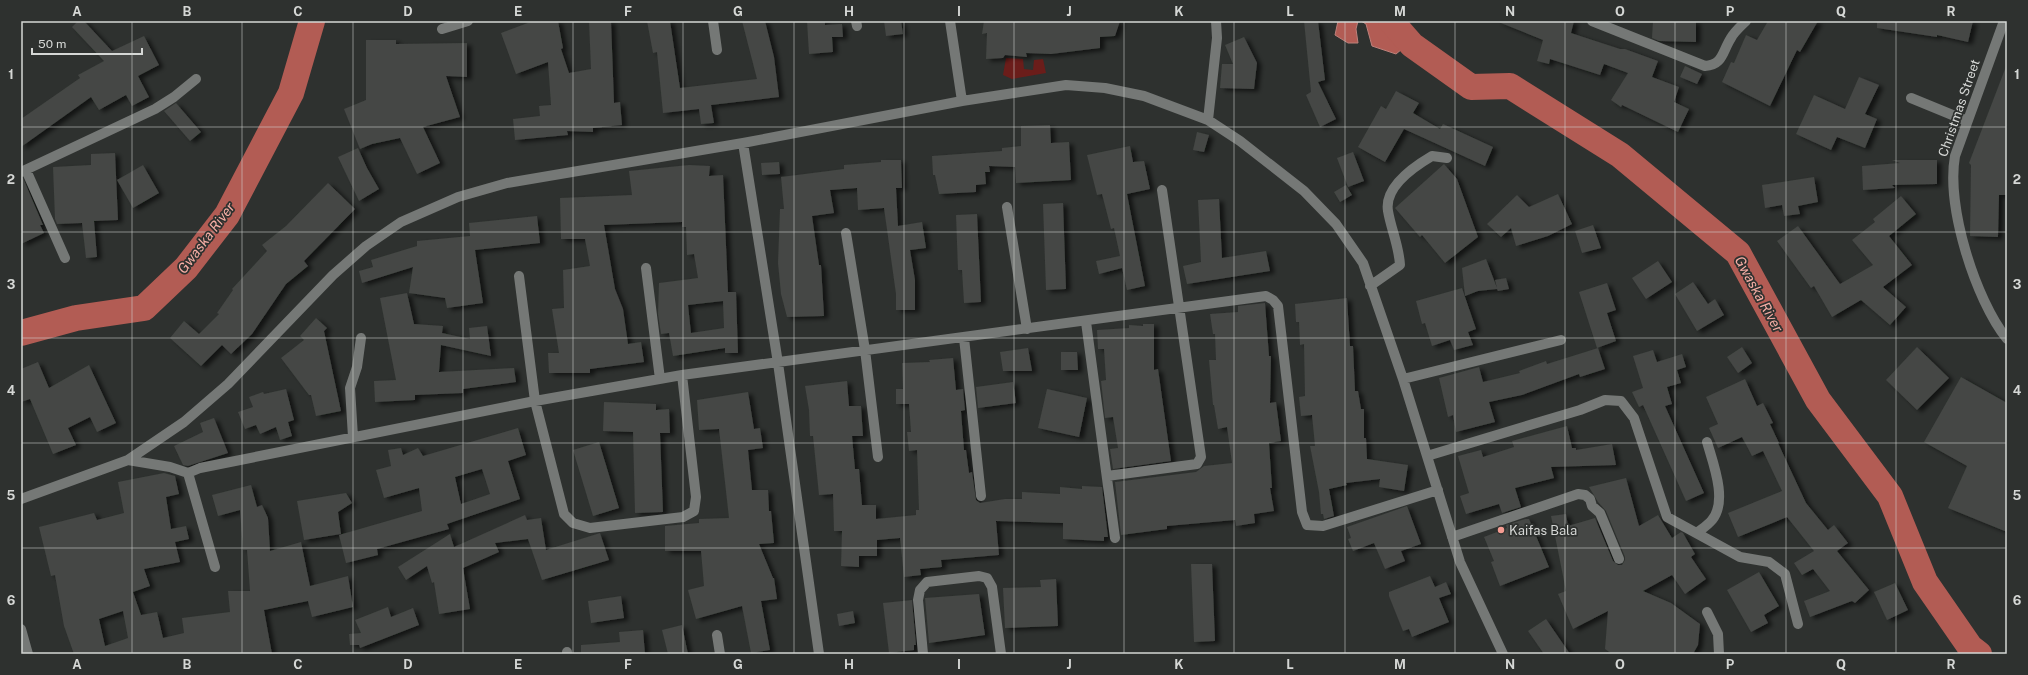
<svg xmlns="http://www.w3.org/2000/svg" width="2028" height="675" font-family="'Public Sans',sans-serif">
	<defs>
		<filter id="shadow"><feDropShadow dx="4.5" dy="2.5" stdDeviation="2" flood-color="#0009"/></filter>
	</defs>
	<rect width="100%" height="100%" fill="#2e312f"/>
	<path fill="#6b1d1a" d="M1006,58L1023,59L1024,69L1033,70L1034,60L1043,59L1046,73L1012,79L1003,75Z"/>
	<path fill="#b25c54" stroke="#bc817b" d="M1338,21H1358L1356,29L1358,43H1348L1335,35Z
		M1361,21H1386L1408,44L1396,54L1372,46L1366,24Z"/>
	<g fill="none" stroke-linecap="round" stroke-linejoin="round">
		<path stroke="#b25c54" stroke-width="26" d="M1391,21L1412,45L1471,87L1510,86L1620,155L1738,253L1818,400L1890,496L1925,582L1970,647L1979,654
			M21,333L76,318L144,308L186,268L227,215L291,93L312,21"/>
	</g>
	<path fill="#444744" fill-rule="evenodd" filter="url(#shadow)" d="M78,21H84L112,51L144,36L159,65L138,76L149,97L132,106L126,95L99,110L91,97L21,147V119L80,78L78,75L104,61L72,27Z
		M533,21H558L563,48L561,49L569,73L591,69L589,21H611L614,103L620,102L622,125L593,128V132L567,131L568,135L515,140L513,119L540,116L539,106L551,105L548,62L516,74L501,33Z
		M647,21H670L680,88L757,79L742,21H765L774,57L779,97L711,105L714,123L701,124L699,109L663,113L657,52L653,53Z
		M807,21H825V25L842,24L843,37H832L833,52L809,54Z
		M884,21H901L903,34L886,36Z
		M984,21H1120L1115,36L1100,37V48L1051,54L1026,53L1027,57L1005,55L1003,58L986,59L987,33L982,34Z
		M1304,21H1318L1325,80L1318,82L1336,119L1320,127L1306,95L1311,92Z
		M1496,21H1574L1571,33L1620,49H1625L1658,61L1652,77L1679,87L1674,102L1689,109L1678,132L1622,105L1621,107L1611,100L1628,73L1604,64L1600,75L1550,59L1549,64L1537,61L1543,40Z
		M1653,21H1696V42L1659,41L1652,38Z
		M1768,21H1818L1800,52L1797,50L1770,106L1722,82L1731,62L1734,63L1746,35L1757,40Z
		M1877,21H1973L1968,42L1937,35V37L1877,28Z
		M1244,37L1257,63L1254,89L1220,88L1222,64H1233L1225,45Z
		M366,40H396V44L467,43V77L446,76L460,117L423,127L440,163L417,174L400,138L372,144L360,149L344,109L366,100Z
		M2007,64V195H1999L1998,237L1970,236L1971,165L1969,163Z
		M1685,66L1702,74L1697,84L1680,77Z
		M1859,77L1879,85L1865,114L1877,119L1865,148L1837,137L1831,150L1796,134L1814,95L1845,109Z
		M1396,91L1419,103L1413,113L1440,129L1443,124L1493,147L1485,166L1404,129L1385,162L1358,147L1381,106L1386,109Z
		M176,103L201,132L190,141L164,111Z
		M1050,125L1051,143L1069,142L1071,180L1016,183L1015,167L989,166L990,172H985L986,184L976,185V192L939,194L935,175H933L932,156L1002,151V148L1021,146V126Z
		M1197,132L1209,135L1204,152L1193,150Z
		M1130,146L1133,162L1144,161L1150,189L1127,194L1145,286L1127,290L1122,268L1099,274L1096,261L1120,256L1114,228L1111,229L1102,194L1097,195L1087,155Z
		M358,148L367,168L379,189L359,201L338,157Z
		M1353,152L1364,181L1348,187L1337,158Z
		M115,153L118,220L94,221L97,257L86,258L82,223L57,224L55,219L53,167L91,165V154Z
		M881,160H901L902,188H896L898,226L922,222L926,248L910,250L915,280V310H896V294L884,208L858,210L857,188L830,190L834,213L812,216L819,265H821L824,316L787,317L781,294L778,263L780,209H784L781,177L844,169V165L881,162Z
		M1892,160H1937V184L1892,185L1895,188L1863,190L1862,166L1900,163Z
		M779,162L780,174L762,175L761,163Z
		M1444,164L1457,179L1478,237L1445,263L1422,235L1420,237L1395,208Z
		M143,165L159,193L133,208L117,180Z
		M689,165L710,166L709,176L723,175L728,292H736L738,353H725V348L673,356L669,333L661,334L658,314L659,283L698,278L694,254L687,255L686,227H682V222L604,225L615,289L623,309L628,344L641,342L644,362L590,369V373H549L548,353H559L552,309L564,308L563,270L590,266L585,239H561L560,198L632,195L629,171ZM723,301L724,328L691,333L688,305Z
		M1814,177L1818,202L1798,206L1800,214L1784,216L1782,205L1765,208L1762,185Z
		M21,178H23L43,225H40L44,233L21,244Z
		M328,183L355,209L304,261L308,266L286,284L252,334L231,354L222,345L201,366L170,338L184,321L199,334L219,314L217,313L233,290L232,289L267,251L262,245L286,226Z
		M1346,185L1352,195L1340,202L1334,192Z
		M1558,194L1572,224L1548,236L1516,246L1511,228L1501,237L1487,224L1517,195L1529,207Z
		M1901,196L1916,214L1889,236L1912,265L1883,287L1906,307L1890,325L1861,300L1832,317L1814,286L1811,288L1777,241L1798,226L1840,284L1873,265L1852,240L1875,222L1873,219Z
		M1219,199L1222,258L1266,251L1270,271L1187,284L1183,266L1201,262L1198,200Z
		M1063,203L1066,289L1046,290L1043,204Z
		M977,214L981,302L964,303L962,270H958L956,215Z
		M537,216L540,243L475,250L483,303L447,308L445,298L409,293L413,267L362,283L359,271L373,267L371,260L417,246V241L470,236L469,223Z
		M1593,225L1601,248L1582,253L1575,231Z
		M1486,259L1497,288L1495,280L1506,278L1509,289L1498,291L1497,289L1478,291L1465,296L1462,268Z
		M1658,261L1672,282L1646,299L1632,278Z
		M1693,282L1708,304L1715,299L1724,315L1697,331L1675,294Z
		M1607,283L1616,310L1607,313L1616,341L1597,348L1579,292Z
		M1462,288L1476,329L1468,332L1473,345L1454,350L1450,340L1432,346L1425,323L1422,324L1416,301Z
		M407,293L414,324L443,326L442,333L470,339L469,328L487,326L491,356L441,345L439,372L514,368L516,382L463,389V393L415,395V400L375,402L374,381L396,380L380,298Z
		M1347,298L1350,346H1353L1355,391H1358L1361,409H1364V438H1366L1367,459L1408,465L1404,491L1379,487L1380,479L1346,483L1347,485L1329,489L1334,516L1324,519L1323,514H1321L1319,492L1310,446H1315L1312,415L1301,416L1299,397L1305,396L1304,344L1300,345L1299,322H1296L1295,304Z
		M1265,303L1269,356H1271L1270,403L1276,402L1281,441L1269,443L1272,488H1270L1274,511L1254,514L1255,523L1236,526L1235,520L1167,526V529L1121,535L1115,482L1196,472L1204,466L1232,463L1227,427L1218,429L1214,405H1213L1209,360H1216L1215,334H1213L1210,314L1238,312V306Z
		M316,318L327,328L324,331L341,411L316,416L311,395H309L281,358L304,340L300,336Z
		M1143,324H1154V370L1158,369L1171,461L1113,469L1110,449L1118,448L1113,417L1105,418L1101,381L1106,380L1104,349H1098L1097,330L1129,328V325L1143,326Z
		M1742,347L1752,363L1738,373L1727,357Z
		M1917,347L1949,378L1917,410L1886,380Z
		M1028,348L1032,371H1003L1000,352Z
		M1598,348L1605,369L1580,377L1579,374L1522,395L1489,402L1495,422L1456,432L1453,415L1448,417L1439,378L1479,367L1483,382L1520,373L1519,371L1546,361L1547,364Z
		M1653,350L1657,362L1682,354L1686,367L1677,370L1681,383L1667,387L1672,404L1665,406L1704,493L1686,501L1643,405L1639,407L1632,392L1643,388L1633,356Z
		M1061,352H1077L1078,370H1061Z
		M953,358L956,390L963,389L965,410L961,411L964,450H966L969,473L972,472L976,500L980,503L1005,499H1022V492L1060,494V487L1082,489V486L1102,487L1108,537H1104V541L1063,539V523L996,521L999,555L941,560L942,567L920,569L921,575L904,577L900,538L877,540V556H859V567L841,566L842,531H834L833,494L819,495L813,436H810L809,410L805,386L847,381L849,406H861L863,436H852L855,469H859L862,505H876V519L916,515V510H919L917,450L909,451L907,432H911L909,404H896V389H903L902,363L930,362L929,360Z
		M38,362L49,388L89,365L116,423L97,432L90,417L68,428L76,445L53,454L30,399L21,402V369Z
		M1961,377L2007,403V532L1948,508L1967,466L1924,442Z
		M1745,379L1757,406L1763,403L1773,423L1770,424L1779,443H1778L1806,503L1828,530L1834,525L1848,543L1837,551L1869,590L1855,603L1852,601L1810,617L1804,601L1830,591L1813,569L1802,575L1794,563L1814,551L1787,517L1738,537L1728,513L1782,491L1763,451L1752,456L1742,437L1718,448L1709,428L1718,424L1706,397Z
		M1013,382L1016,403L978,408L976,387Z
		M286,389L294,420L288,422L292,436L280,440L276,427L260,434L256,425L245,429L238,412L253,407L249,397L263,392L264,394Z
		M1047,389L1087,398L1079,437L1038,428Z
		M748,392L754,429L760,428L763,448L748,450L752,490H768L769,511H771L774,543L759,544L773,578H774L777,599L761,601L770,650L751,653L742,606L696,619L688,590L704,586L701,551H665V526L699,523V519L729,518L719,429L699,430L697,400Z
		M604,402L656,404V410L669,409L670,433H660L663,512L635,513L633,432L603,431Z
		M214,418L228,453L188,466L183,465L174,446L203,432L200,423Z
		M1567,426L1572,448H1576V450L1612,444L1616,465L1551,467L1554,478L1515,488L1521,507L1502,513L1499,504L1466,514L1460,496L1469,493L1458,456L1481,450L1483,457L1514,447L1512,441Z
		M518,428L526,455L508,461L520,499L447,524L449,529L377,549L378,555L346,563L339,535L422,511L419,488L384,498L376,470L391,466L388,450L401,448L403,455L418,448L423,456ZM482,469L490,494L461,504L455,477Z
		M599,442L619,508L593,516L573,450Z
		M164,473L175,476L179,494L166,497L171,529L186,526L189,539L175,542L180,562L144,569L150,586L133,592L141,615L157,612L163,638L184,633L182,618L230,612L228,591H250L247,550H243L240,510L218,516L212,495L251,485L257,507L262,505L268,518L270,551L301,542L310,586L348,576L353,607L312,617L308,601L264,610L272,654H74L64,626L55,575L51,576L39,527L94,513L97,520L124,513L118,482ZM123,611L128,638L105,646L99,619Z
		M1626,478L1639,526L1658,515L1672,538L1681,532L1683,533L1695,554L1691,557L1706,579L1685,594L1672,575L1643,591L1671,603L1700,624L1698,645L1693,654H1612L1605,649L1608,611L1573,629L1558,594L1566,591L1551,516L1566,514L1568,526L1595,518L1613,561L1618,565H1622L1625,560V557L1606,511L1598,502L1589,487Z
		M346,493L352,503L338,512L341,534L304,540L297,501Z
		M1407,506L1421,544L1401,551L1405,561L1385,569L1374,543L1353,551L1348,539L1351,538L1347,527Z
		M525,515L527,520L541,518L546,550L600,533L609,560L542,580L528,539L495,543L499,552L463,568L470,609L439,614L434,582L432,583L427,566L406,580L398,567L450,534L454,547Z
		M1525,519H1529L1549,567L1500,586L1491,562L1494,561L1484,537L1507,528L1506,525Z
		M1191,564H1212L1215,641L1194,642Z
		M1759,572L1779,606L1764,615L1768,623L1751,632L1727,590Z
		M1430,576L1435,587L1446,582L1451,594L1439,598L1449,622L1412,637L1409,629L1403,631L1389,596V592Z
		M1056,579L1058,626L1005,628L1003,588L1041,587L1040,580Z
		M1895,583L1908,610L1887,620L1874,592Z
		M979,594L985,635L929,643L925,598Z
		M621,596L624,618L591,623L588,601Z
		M912,600L916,645H914V650L889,653L883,603Z
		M388,607L391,617L413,608L419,625L360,648L359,645H350L349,634L361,633L355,620Z
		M853,611L855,623L839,626L837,614Z
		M1546,619L1570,654H1544L1528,631Z
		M682,625L688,654H668L662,630Z
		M643,630L645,654H581V645L620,642L619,632Z"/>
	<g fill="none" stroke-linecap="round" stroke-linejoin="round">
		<path stroke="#757876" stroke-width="10" d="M713,21L717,50
			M856,21L857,26
			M950,21L962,101
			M1592,21L1705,66C1723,65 1722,52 1731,38C1734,32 1741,26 1746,21
			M2004,21L1955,156C1946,206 1975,299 2007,339
			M442,29L468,21
			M1911,98L1967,121
			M1208,120L1217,38L1216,21
			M743,143L778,363L819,654
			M26,170L65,258
			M21,172L155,109L174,97L196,79
			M1007,207L1027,329
			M846,233L865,350L878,457
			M646,268L660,379
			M519,276L535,401L564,514L573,523L590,528L683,517L694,511L696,497L682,375
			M1370,286L1400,265C1399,246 1391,229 1388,211C1384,187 1415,166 1432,156L1447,158
			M1086,322L1115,538
			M964,338L981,496
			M1403,379L1561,340
			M353,437L350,388L357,367L361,338
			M1427,456L1580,410L1605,400L1621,401L1634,418L1667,517L1740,557L1769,562L1785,574L1798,624
			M128,460L170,467L188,473L200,468L535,401L682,375L1266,296L1273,300L1278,306L1302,512L1307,525L1323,526L1438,490
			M188,473L215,567
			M1107,476L1197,464L1201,457L1162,190
			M21,499L128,460L184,422L228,384L333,275L366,246L401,222L458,197L507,183L743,143L962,101L1066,85L1105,88L1144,96L1208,120L1240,141L1304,191L1336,224L1363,263L1403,379L1460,562L1503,654
			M1698,532C1703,528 1708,525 1712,520C1728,501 1713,463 1707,442
			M1452,537L1578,494L1585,495L1590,499L1592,506L1600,513L1619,559
			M1707,612L1718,634L1719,654
			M21,629L28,654
			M717,635L720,654
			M567,652V654
			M923,654L918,600L920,590L927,582L979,576L987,578L992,587L1001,654"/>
	</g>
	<path fill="none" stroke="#d5d7d5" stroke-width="1" stroke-opacity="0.55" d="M132,21V654M242,21V654M353,21V654M463,21V654M573,21V654M683,21V654M794,21V654M904,21V654M1014,21V654M1124,21V654M1234,21V654M1345,21V654M1455,21V654M1565,21V654M1675,21V654M1786,21V654M1896,21V654M21,127H2007M21,232H2007M21,338H2007M21,443H2007M21,548H2007"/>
	<circle fill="#f59c92" stroke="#2e312f" stroke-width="1.5" cx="1501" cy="530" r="4"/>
	<g text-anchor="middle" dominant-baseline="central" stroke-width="3.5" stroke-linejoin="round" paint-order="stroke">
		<g font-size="13" fill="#d5d7d5" stroke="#2e312f">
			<text transform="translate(1959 108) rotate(-71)">Christmas Street</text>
		</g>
		<g font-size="13" fill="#d5d7d5" stroke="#2e312f" text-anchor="start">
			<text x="1509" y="530">Kaifas Bala</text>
		</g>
		<g font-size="14" font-style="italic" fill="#f6aea5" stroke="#2e312f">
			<text transform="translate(206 238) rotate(-53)">Gwaska River</text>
			<text transform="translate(1759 294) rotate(61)">Gwaska River</text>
		</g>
	</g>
	<rect width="2028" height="675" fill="none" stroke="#2e312f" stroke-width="44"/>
	<path d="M32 48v6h110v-6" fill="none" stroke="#d5d7d5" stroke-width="2"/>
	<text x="38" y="48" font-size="12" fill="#d5d7d5" stroke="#2e312f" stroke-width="3" paint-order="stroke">50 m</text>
	<rect x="22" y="22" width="1984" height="631" fill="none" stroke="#d5d7d5" stroke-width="1.5"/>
	<g font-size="13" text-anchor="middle" font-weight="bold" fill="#d5d7d5">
		<text x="77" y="16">A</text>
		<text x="187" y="16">B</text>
		<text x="298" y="16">C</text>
		<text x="408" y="16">D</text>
		<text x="518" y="16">E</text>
		<text x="628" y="16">F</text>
		<text x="738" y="16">G</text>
		<text x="849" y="16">H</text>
		<text x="959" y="16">I</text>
		<text x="1069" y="16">J</text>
		<text x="1179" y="16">K</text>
		<text x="1290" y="16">L</text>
		<text x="1400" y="16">M</text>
		<text x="1510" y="16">N</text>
		<text x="1620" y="16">O</text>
		<text x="1730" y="16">P</text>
		<text x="1841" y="16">Q</text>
		<text x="1951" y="16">R</text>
		<text x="11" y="79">1</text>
		<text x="2017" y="79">1</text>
		<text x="11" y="184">2</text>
		<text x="2017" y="184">2</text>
		<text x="11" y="289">3</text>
		<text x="2017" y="289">3</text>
		<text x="11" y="395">4</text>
		<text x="2017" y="395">4</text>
		<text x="11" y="500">5</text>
		<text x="2017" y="500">5</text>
		<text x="11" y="605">6</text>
		<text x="2017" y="605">6</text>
		<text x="77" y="669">A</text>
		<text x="187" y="669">B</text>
		<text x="298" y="669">C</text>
		<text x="408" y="669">D</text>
		<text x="518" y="669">E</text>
		<text x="628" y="669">F</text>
		<text x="738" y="669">G</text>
		<text x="849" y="669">H</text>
		<text x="959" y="669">I</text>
		<text x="1069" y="669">J</text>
		<text x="1179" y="669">K</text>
		<text x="1290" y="669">L</text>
		<text x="1400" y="669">M</text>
		<text x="1510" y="669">N</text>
		<text x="1620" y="669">O</text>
		<text x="1730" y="669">P</text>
		<text x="1841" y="669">Q</text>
		<text x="1951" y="669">R</text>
	</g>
</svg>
